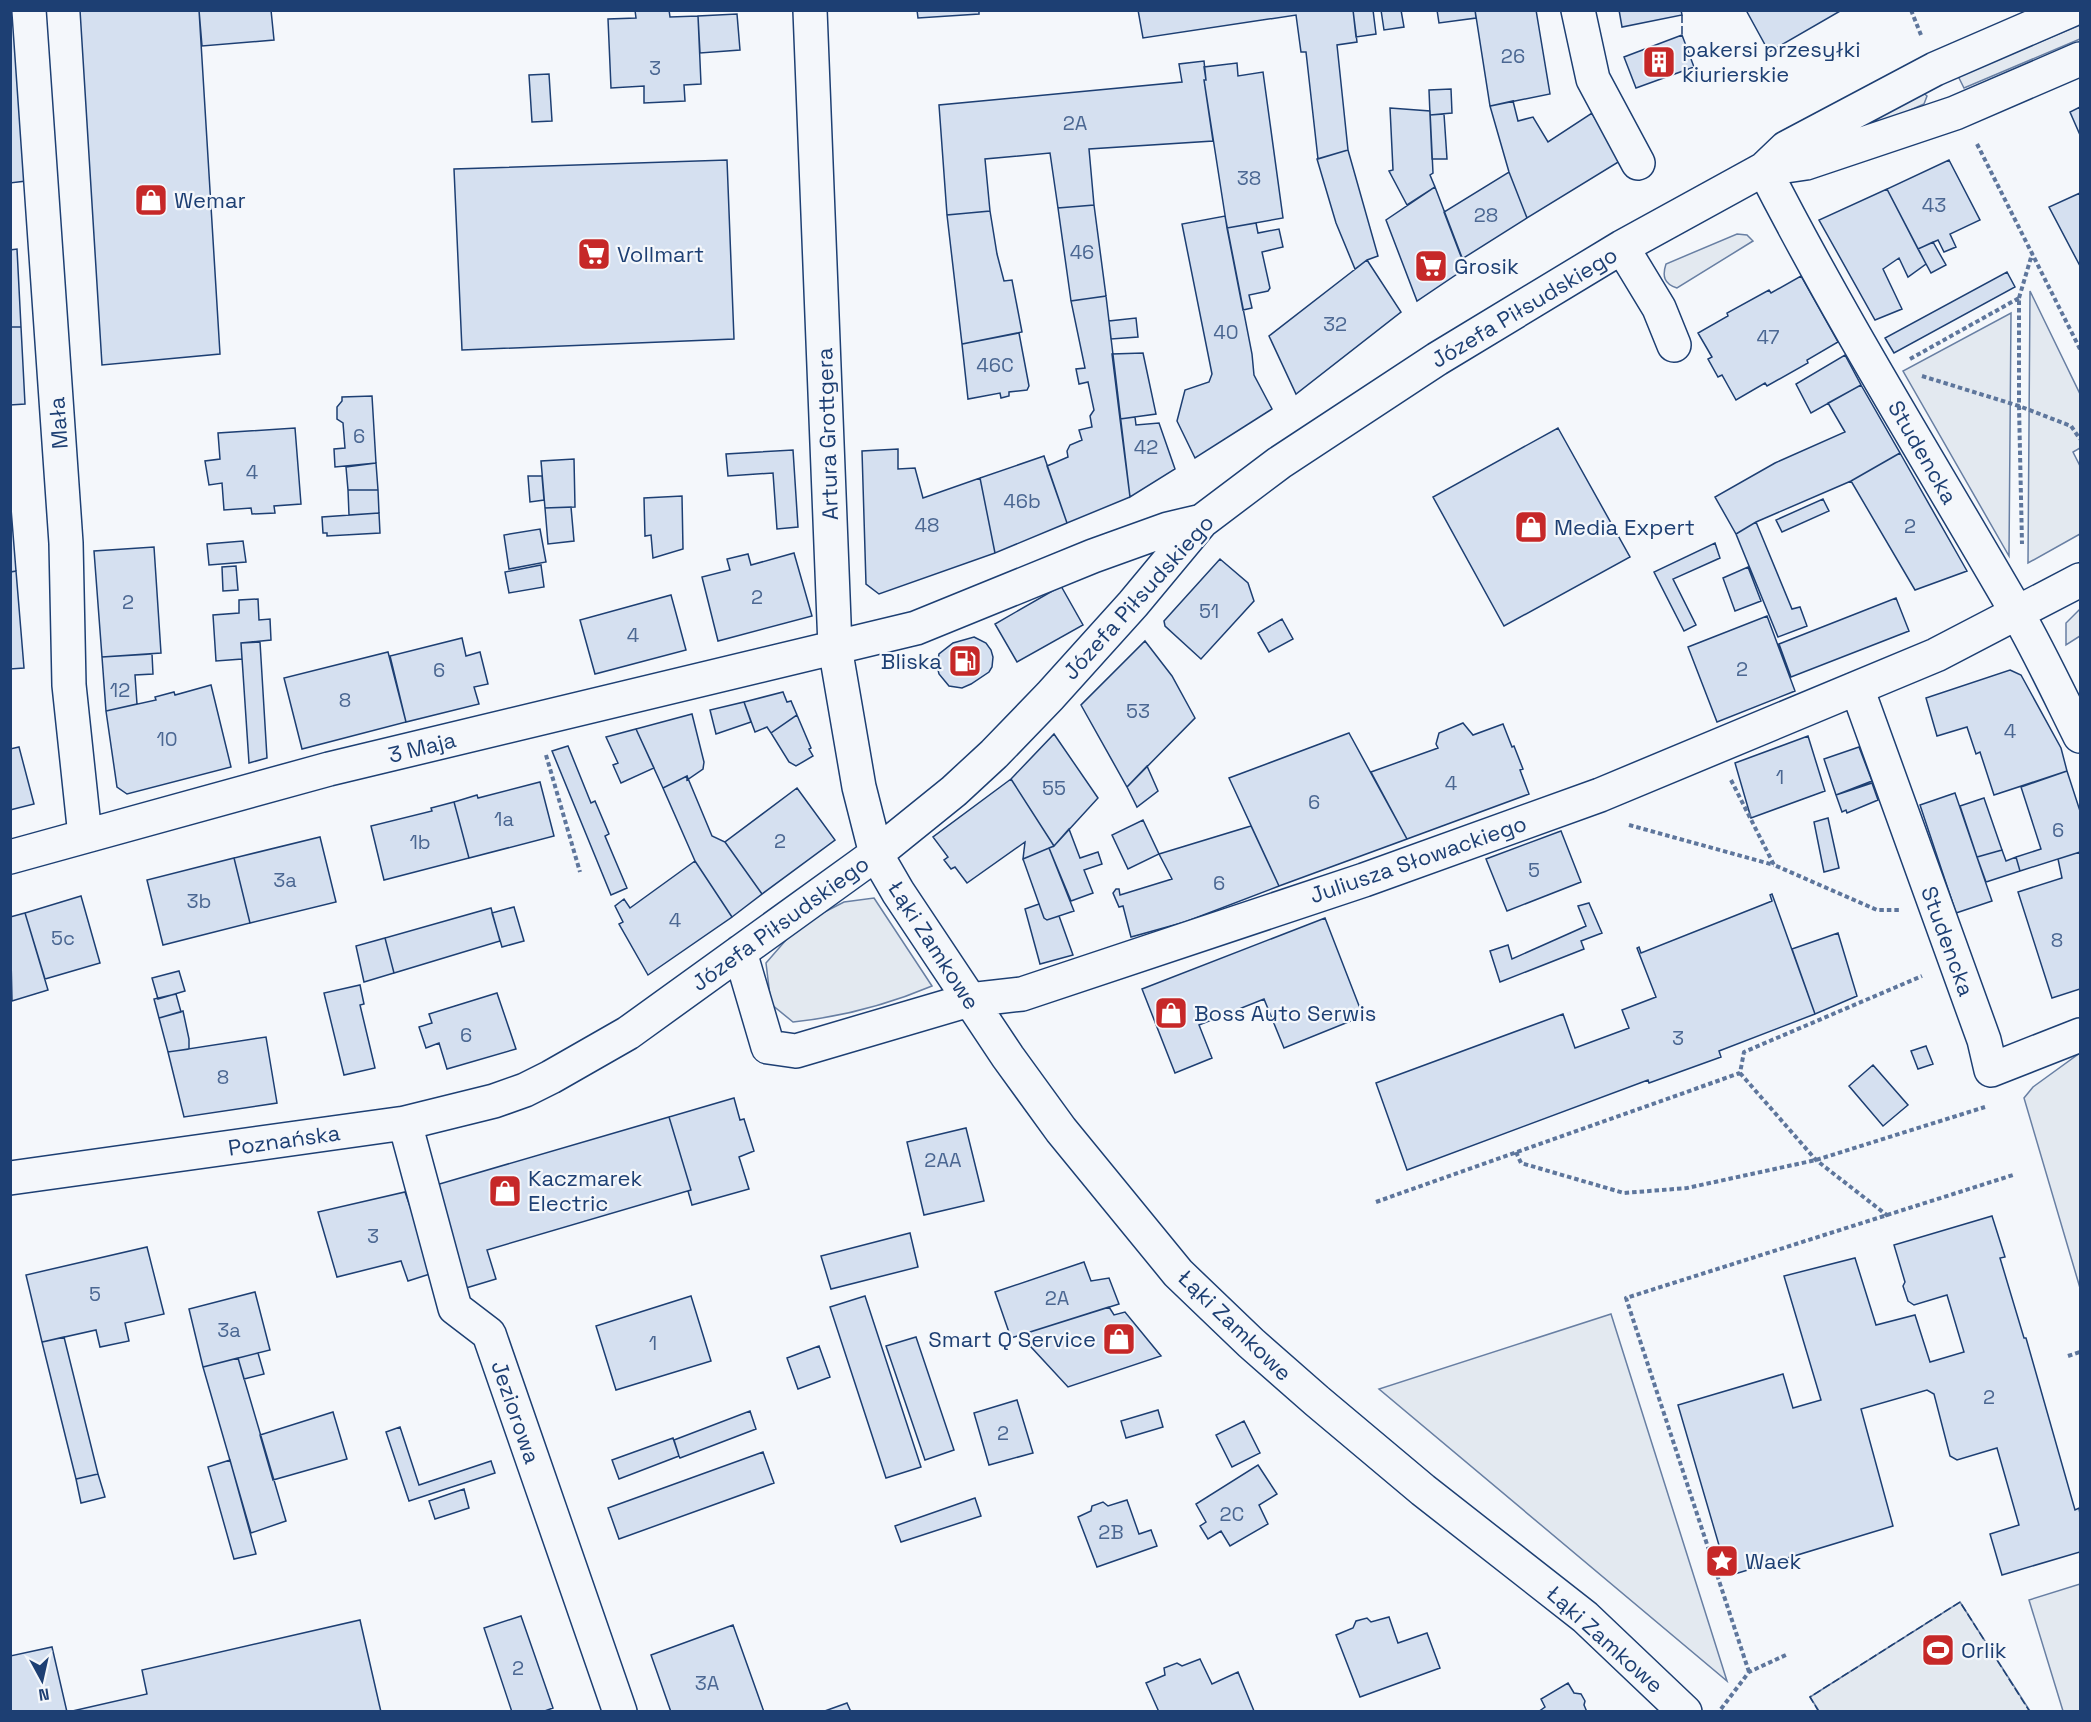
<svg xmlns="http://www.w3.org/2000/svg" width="2091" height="1722" font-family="'Space Grotesk',sans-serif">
	<rect width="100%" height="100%" fill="#f4f7fb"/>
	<path fill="#e3e9f0" stroke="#687fa3" stroke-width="1.5" d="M2080,25V39L1964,88L1958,76Z
		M1921,91L1927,96L1924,104L1794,162Z
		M1737,234L1747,235L1753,241L1677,288C1664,284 1662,276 1666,264Z
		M2030,291L2080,394V448L2073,452L2080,466V534L2028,563Z
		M2011,313L2009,556L1903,371Z
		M2080,609V636L2066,645V623Z
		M874,898L932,986C887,1005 841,1017 793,1022L771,1004L766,963L799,925L844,902Z
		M2080,1053V1288L2024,1098L2033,1087Z
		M1611,1314L1727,1681L1379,1389Z
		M2080,1584V1711H2063L2029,1600Z
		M1960,1602L2030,1711H1819L1810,1697Z"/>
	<path fill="#d5e0f0" stroke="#1d3f73" stroke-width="1.5" d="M10,10H16L26,181L10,183Z
		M80,10H199L220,354L102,365Z
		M199,10H271L274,40L202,46Z
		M635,10H669L670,17L698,16L701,84L684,85L685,101L644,103V86L611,88L608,19L636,18Z
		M917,10H979V14L918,18Z
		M1138,10H1353L1357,42L1337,45L1348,150L1318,159L1306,52H1301L1296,15L1143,38Z
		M1353,10H1373L1376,34L1356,37Z
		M1381,10H1401L1404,27L1384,30Z
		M1437,10H1475L1476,18L1439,23Z
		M1475,10H1536L1550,94L1490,106Z
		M1619,10H1681L1682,15L1622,27Z
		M1746,10H1842L1769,52Z
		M737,14L740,50L700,53L698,16Z
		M1682,35L1694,67L1636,88L1624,57Z
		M1204,61L1206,80H1204L1213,141L1089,149L1094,205L1058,208L1050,153L985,159L990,211L947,215L939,105L1182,82L1179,64Z
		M1237,63L1238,76L1263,72L1283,218L1227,228L1204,80H1206L1204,67Z
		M549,74L552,121L532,122L529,75Z
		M1451,89L1452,113L1430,115L1429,90Z
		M1513,101L1518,121L1533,117L1548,142L1592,113L1620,161L1527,218L1509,172L1490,106Z
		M2080,107V135L2070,112Z
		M1390,108L1430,111L1433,173L1430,175L1435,187L1407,205L1389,171L1393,170Z
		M1444,114L1447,159H1432L1430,115Z
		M1348,150L1378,256L1367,260L1355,269L1336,223L1317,159Z
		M727,160L734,339L462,350L454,169Z
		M1949,160L1980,220L1950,234L1956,247L1944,252L1938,240L1918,249L1887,189Z
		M1509,172L1527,218L1462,259L1444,212Z
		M1435,187L1466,268L1417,301L1386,220Z
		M1887,189L1926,264L1908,277L1899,258L1883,269L1902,309L1875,320L1819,220Z
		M2080,193V266L2049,207Z
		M1094,205L1106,296L1071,301L1058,208Z
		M990,211L997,254L1004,281L1012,280L1022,332L962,344L947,215Z
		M1225,216L1252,354L1254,375L1272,409L1195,458L1177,421L1185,390L1209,382L1212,374L1182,224Z
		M1256,223L1258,233L1279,229L1283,247L1262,252L1270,288L1268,291L1249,295L1252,308L1243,310L1227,228Z
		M1933,242L1946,265L1931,273L1918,249Z
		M17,249L21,327H10V250Z
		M1367,260L1401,312L1296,394L1269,336Z
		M2007,272L2015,287L1894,353L1885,338Z
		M1801,276L1838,342L1807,360L1808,363L1767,386L1765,383L1736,400L1722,375L1718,377L1708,359L1712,357L1698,333L1728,316L1727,313L1769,290L1771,293Z
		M1106,296L1130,497L1067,523L1047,466L1068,457L1067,451L1070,445L1082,440L1079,430L1092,427L1090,416L1094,410L1088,382L1079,384L1076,369L1085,368L1071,301Z
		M1136,318L1138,337L1111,339L1109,321Z
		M10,327H21L25,404L10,405Z
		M1019,333L1029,386L1027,390L1009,392V396L1001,398L1000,393L968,399L962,344Z
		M1143,353L1156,414L1120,419L1112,354Z
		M1845,355L1861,385L1811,413L1796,384Z
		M1861,385L1900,453L1851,481L1756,522L1736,534L1715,497L1775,463L1845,432L1828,403Z
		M372,396L376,463L335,467L334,449L345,448L343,423L337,419V407L342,401V397Z
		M1135,417L1136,425L1159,423L1175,469L1130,497L1120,419Z
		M295,428L301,504L274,506L275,513L252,514L251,508L224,510L222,483L209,485L205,461L220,459L218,433Z
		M1558,428L1630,557L1504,626L1433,497Z
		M898,449V469L915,468L923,498L980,478L995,553L879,594L866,584L862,451Z
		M793,450L798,527L777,529L773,473L728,476L726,454Z
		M1900,453L1967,571L1915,590L1851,481Z
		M1044,456L1067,523L995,553L980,478Z
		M574,459L575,507L545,508L541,461Z
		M376,463L378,490H348L346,467Z
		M528,476H542L544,500L530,502Z
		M348,490H378L379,513L349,515Z
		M10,496L16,571L10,572Z
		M682,496L683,549L653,558L651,535L645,536L644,498Z
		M1823,499L1829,511L1782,532L1776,520Z
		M571,507L574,541L548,544L545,508Z
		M379,513L380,533L327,536V533H323L322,517Z
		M1756,522L1792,609L1800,607L1807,626L1778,637L1736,534Z
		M540,529L546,562L509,569L504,535Z
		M243,541L246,562L209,565L207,544Z
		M1715,543L1720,558L1673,579L1696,625L1684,631L1654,572Z
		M154,547L161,653L102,657L94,551Z
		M794,553L812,616L718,641L702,577L730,570L727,559L748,554L751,565Z
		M1220,559L1248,583L1254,601L1201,659L1165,626L1164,621Z
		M541,565L544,587L509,593L505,572Z
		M236,566L238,590L223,591L222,567Z
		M1748,567L1761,601L1735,611L1723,578Z
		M16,571L24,668L10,669V572Z
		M1061,586L1083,625L1017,662L995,624Z
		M671,595L686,650L595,674L580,620Z
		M1896,598L1909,631L1791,677L1779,644Z
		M258,599L259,620L270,619L271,640L241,643L242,659L216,661L213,615L239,613V600Z
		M1767,616L1795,691L1717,722L1688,647Z
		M1282,619L1293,639L1269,652L1258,633Z
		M974,637L986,643L991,650L993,657L992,667L989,672L971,684L962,688L949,686L939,674L937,666L939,654L953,643Z
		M462,638L466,656L480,652L488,684L474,687L479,704L406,722L390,656Z
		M1145,641L1172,676L1195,718L1127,787L1081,705Z
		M260,642L267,758L249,763L241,643Z
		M388,652L406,722L302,749L284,678Z
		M152,654L153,674L135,675L137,704L106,711L102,657Z
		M2010,670L2021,675L2061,748L2067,771L1994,795L1980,752L1976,754L1967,727L1937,736L1926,698Z
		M211,685L231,767L127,794L117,787L106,711L156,700L155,697L174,692L175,695Z
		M783,692L787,702L791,701L797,715L771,733L767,727L755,732L744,702Z
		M744,702L751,722L716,734L710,710Z
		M692,714L704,762L703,769L687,780V776L663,788L636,729Z
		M797,715L811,748L809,749L813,756L796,766L789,762L771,733Z
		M1463,723L1473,735L1503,724L1512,747L1514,746L1523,769L1520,770L1529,794L1407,839L1371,772L1438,748L1436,744L1439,733Z
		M636,729L654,768L621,783L613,765L618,763L606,737Z
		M1349,733L1407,839L1279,886L1229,778Z
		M1054,734L1098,798L1054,846L1011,779Z
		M1808,736L1825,791L1751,818L1735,763Z
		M568,746L591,803L595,801L609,834L605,836L627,888L611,895L552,751Z
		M19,747L34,804L10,810V749Z
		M1859,747L1872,781L1836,795L1824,759Z
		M1147,766L1158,791L1137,807L1127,787Z
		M2067,771L2080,811V852L2020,871L2016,857L2041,849L2021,787Z
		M687,776L712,836L725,842L762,894L732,917L695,861L663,788Z
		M1011,779L1054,846L1023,859L1025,842L967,883L955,867L951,869L944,860L948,857L933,837Z
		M540,782L554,836L469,858L454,802L477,795L478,798Z
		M1872,783L1878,800L1847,813L1846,810L1842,812L1836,795Z
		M797,788L835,840L762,894L725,842Z
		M1955,793L1992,901L1956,913L1920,805Z
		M1984,798L2002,850L1977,857L1960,806Z
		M454,802L469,858L384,880L371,826L432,811L431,808Z
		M1828,818L1839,868L1824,872L1814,822Z
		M1143,820L1159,854L1128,869L1112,835Z
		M1251,826L1279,886L1185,922L1131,937L1123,906L1119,907L1113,893L1116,889H1119L1120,895L1172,879L1159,854Z
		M1069,829L1080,858L1098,852L1102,864L1084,870L1093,893L1071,901L1049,848L1054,846Z
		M1561,831L1581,882L1507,911L1486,859Z
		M320,837L336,902L250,923L234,858Z
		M1049,848L1074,911L1047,920L1044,918L1023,859Z
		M2002,850L2006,861L2016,857L2020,871L1986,882L1977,857Z
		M2080,852V989L2052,998L2018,892L2062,878L2058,859Z
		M234,858L250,923L163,945L147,880Z
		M695,861L732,917L648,975L619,924L623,922L615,906L624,899L630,908Z
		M1772,894L1815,1014L1719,1051L1721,1057L1649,1083L1648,1080L1407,1170L1376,1083L1563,1014L1575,1048L1629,1028L1622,1010L1656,997L1637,948L1639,947L1641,953L1772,901L1770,895Z
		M81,896L100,963L45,979L25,913Z
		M1589,903L1602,933L1581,941L1584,949L1500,982L1490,951L1508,945L1512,959L1586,926L1578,906Z
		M1039,904L1044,918L1047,920L1059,916L1073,955L1040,964L1025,909Z
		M514,907L524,941L502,947L492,913Z
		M491,908L500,941L394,973L385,938Z
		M25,913L48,990L12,1001L10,917Z
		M1325,918L1363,1016L1284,1048L1264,999L1199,1025L1212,1058L1175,1073L1142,989Z
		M1838,933L1857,996L1815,1014L1792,949Z
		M385,938L394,973L364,982L356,946Z
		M179,971L185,991L158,999L152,978Z
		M360,985L364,1004L360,1005L375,1068L344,1075L324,993Z
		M497,993L516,1049L447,1069L439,1043L426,1048L419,1027L432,1023L429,1014Z
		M176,994L181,1012L159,1018L154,999Z
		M183,1011L189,1039V1049L168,1052L159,1018Z
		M266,1037L277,1103L184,1117L168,1052Z
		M1926,1046L1933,1064L1918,1069L1911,1051Z
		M1873,1065L1908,1105L1883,1126L1849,1086Z
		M734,1098L740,1120L744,1119L754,1151L739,1157L749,1189L692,1205L688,1191L691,1190L669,1117Z
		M669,1117L691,1190L487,1250L496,1279L466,1288L436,1185Z
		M966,1128L984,1201L924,1215L907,1142Z
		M405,1192L433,1273L408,1281L401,1261L337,1277L318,1212Z
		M1992,1216L2005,1257L2000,1258L2024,1338H2026L2075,1510L2079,1508L2080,1514V1552L2002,1575L1990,1534L2019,1525L1997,1448L1957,1460L1950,1456L1934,1394L1927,1390L1861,1409L1893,1526L1728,1576L1678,1405L1783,1374L1793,1408L1821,1400L1784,1276L1855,1258L1876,1325L1915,1315L1930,1362L1964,1352L1947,1295L1914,1305L1908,1301L1903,1286L1905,1282L1894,1245Z
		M910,1233L918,1267L831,1289L821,1256Z
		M147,1247L164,1314L125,1323L129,1341L100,1347L96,1330L42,1342L26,1275Z
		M1084,1262L1091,1281L1109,1278L1119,1304L1011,1338L995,1292Z
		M255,1292L270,1350L203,1367L189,1309Z
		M691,1296L711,1361L616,1390L596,1326Z
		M865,1296L921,1467L886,1478L830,1307Z
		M1109,1307L1114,1315L1125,1312L1161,1356L1068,1387L1020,1335Z
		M64,1337L98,1474L76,1479L42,1342Z
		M916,1337L954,1450L925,1460L886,1346Z
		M819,1346L830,1377L798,1389L787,1358Z
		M258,1353L264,1374L244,1379L238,1358Z
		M238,1358L286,1521L251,1533L203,1367Z
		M1017,1400L1033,1453L989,1465L974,1413Z
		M1158,1410L1163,1427L1126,1438L1121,1421Z
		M750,1411L756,1429L680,1458L679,1456L674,1440Z
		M333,1412L347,1459L273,1480L260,1435Z
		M1244,1421L1260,1453L1232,1467L1216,1435Z
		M400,1427L419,1485L491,1461L495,1473L409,1501L386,1432Z
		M673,1438L679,1456L619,1479L612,1460Z
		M763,1452L774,1483L619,1539L608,1508Z
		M230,1460L256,1554L234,1559L208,1467Z
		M1258,1465L1277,1494L1259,1505L1268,1524L1230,1546L1221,1531L1208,1539L1200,1526L1206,1522L1196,1504Z
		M98,1474L105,1497L81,1503L76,1479Z
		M464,1489L469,1508L435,1519L429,1501Z
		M975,1498L981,1516L901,1542L895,1526Z
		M1127,1500L1139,1534L1151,1530L1157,1546L1097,1567L1078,1517L1091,1511L1092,1506L1103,1502L1108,1506Z
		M521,1616L553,1708L542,1712H512L484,1628Z
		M1389,1617L1398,1643L1427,1633L1440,1668L1360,1697L1336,1635L1353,1628L1356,1621L1367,1618L1371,1622Z
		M360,1620L381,1712H68L147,1694L142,1670Z
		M733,1625L764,1712H671L651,1655Z
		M52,1647L67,1712H10V1656Z
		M1200,1659L1212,1684L1238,1672L1254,1711L1159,1712L1146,1683L1165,1675L1164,1668L1177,1663L1182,1666Z
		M1568,1683L1574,1693L1581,1694L1585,1701L1584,1705L1587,1712H1538L1545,1707L1541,1699Z
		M847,1703L851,1712H822Z"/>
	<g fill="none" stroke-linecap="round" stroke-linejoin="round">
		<g stroke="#1d3f73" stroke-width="36">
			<path id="minor" d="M29,10L66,543L69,685L85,836
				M810,10L835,647L859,787L876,854L898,892L1008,1057L1061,1130L1178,1273L1251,1343L1317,1401L1423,1490L1585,1617L1685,1712
				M1578,10L1593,79L1638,163
				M1764,169C1841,320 1931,464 2016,611C2039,651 2059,694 2080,736
				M1764,169L1806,163L1955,113L2080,59
				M1622,247L1659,308L1674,345
				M1857,688L1984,1040L1991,1070L2080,1035
				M10,857L329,769L916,628L1093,556L1168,529L1202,521
				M740,952L768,1047L796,1051L969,1000L1022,994L1364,880L1600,795L1936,655L2080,580
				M405,1123L455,1308L489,1334L620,1712
				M10,1178L405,1123L494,1101L525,1090L551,1077L628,1033L876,854L954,791L994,754L1050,696L1133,604L1202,521L1279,463L1437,359L1622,247L1764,169L1786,148L1935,69L2071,10"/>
		</g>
		<path stroke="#5e769c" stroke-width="4" stroke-dasharray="4.5 3" stroke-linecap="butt" d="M1911,10L1921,35
			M1977,144L2080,349
			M2019,298L2032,254
			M1910,359L2019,298V406L2022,544
			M1922,376L2019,406L2071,426L2080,439
			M546,755L580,872
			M1731,780L1774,865L1877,910H1899
			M1629,825L1774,865
			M1740,1073L1816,1160L1888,1216
			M1516,1152L1521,1163L1624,1193L1687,1188L1816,1160L1985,1107
			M1376,1202L1740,1073L1744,1052L1922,976
			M2068,1356L2080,1352
			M1749,1672L1626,1298L2013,1175
			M1721,1709L1749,1672L1788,1654"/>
		<use href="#minor" stroke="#f4f7fb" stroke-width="33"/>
		<path stroke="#1d3f73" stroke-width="1.5" stroke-dasharray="8 3" stroke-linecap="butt" d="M1682,15V35
			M1819,1712L1810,1697L1960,1602L2030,1712"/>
	</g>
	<defs>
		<g id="building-square" transform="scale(1.725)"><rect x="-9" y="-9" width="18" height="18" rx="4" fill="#c62828" stroke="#f4f7fb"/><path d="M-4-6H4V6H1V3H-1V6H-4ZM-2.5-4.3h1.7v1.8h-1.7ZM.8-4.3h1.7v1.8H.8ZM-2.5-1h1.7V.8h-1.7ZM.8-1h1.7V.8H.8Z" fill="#fff"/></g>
		<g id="shop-square" transform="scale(1.725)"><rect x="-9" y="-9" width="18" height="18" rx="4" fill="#c62828" stroke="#f4f7fb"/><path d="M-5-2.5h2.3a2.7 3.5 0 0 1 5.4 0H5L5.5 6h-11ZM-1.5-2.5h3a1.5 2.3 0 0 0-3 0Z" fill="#fff"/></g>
		<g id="supermarket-square" transform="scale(1.725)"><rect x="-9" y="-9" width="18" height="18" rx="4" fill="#c62828" stroke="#f4f7fb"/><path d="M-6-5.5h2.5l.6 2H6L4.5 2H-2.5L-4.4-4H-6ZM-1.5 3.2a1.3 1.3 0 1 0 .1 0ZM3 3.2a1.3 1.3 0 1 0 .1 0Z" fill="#fff"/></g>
		<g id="fuel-square" transform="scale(1.725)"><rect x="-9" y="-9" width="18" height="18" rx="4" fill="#c62828" stroke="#f4f7fb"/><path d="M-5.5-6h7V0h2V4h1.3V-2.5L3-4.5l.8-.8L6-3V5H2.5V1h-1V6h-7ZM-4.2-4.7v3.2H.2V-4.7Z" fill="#fff"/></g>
		<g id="sight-square" transform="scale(1.725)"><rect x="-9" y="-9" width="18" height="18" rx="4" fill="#c62828" stroke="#f4f7fb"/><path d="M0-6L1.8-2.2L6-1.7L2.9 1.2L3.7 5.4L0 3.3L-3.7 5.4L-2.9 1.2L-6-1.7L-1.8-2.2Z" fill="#fff"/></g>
		<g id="stadium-square" transform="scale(1.725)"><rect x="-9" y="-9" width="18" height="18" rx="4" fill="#c62828" stroke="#f4f7fb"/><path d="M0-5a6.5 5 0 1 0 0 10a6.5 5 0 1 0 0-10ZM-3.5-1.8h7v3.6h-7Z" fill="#fff"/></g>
	</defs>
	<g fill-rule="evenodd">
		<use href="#building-square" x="1659" y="62"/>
		<use href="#shop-square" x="151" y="200"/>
		<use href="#supermarket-square" x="594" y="254"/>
		<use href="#supermarket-square" x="1431" y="266"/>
		<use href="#shop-square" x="1531" y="527"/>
		<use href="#fuel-square" x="965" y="661"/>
		<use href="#shop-square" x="1171" y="1013"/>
		<use href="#shop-square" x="505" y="1191"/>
		<use href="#shop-square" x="1119" y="1339"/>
		<use href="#sight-square" x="1722" y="1561"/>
		<use href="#stadium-square" x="1938" y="1650"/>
	</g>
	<g text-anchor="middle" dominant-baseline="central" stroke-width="4.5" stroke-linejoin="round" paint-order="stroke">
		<g font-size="20" fill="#4b6792">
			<text x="1513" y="56">26</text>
			<text x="655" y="68">3</text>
			<text x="1075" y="123">2A</text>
			<text x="1249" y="178">38</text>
			<text x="1934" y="205">43</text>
			<text x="1486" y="215">28</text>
			<text x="1082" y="252">46</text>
			<text x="1335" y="324">32</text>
			<text x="1226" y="332">40</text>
			<text x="1768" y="337">47</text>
			<text x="995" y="365">46C</text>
			<text x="359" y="436">6</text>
			<text x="1146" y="447">42</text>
			<text x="252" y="472">4</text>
			<text x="1022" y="501">46b</text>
			<text x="927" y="525">48</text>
			<text x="1910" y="526">2</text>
			<text x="757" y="597">2</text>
			<text x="128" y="602">2</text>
			<text x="1209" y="611">51</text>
			<text x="633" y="635">4</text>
			<text x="1742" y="669">2</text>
			<text x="439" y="670">6</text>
			<text x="120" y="690">12</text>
			<text x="345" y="700">8</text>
			<text x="1138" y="711">53</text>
			<text x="2010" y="731">4</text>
			<text x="167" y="739">10</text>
			<text x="1780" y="777">1</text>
			<text x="1451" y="783">4</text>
			<text x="1054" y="788">55</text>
			<text x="1314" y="802">6</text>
			<text x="504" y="819">1a</text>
			<text x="2058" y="830">6</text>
			<text x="780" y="841">2</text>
			<text x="420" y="842">1b</text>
			<text x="1534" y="870">5</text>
			<text x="285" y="880">3a</text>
			<text x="1219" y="883">6</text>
			<text x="199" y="901">3b</text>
			<text x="675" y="920">4</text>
			<text x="63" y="938">5c</text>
			<text x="2057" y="940">8</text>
			<text x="466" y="1035">6</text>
			<text x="1678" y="1038">3</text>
			<text x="223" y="1077">8</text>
			<text x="943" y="1160">2AA</text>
			<text x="373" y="1236">3</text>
			<text x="95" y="1294">5</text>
			<text x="1057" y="1298">2A</text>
			<text x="229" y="1330">3a</text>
			<text x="653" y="1343">1</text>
			<text x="1989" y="1397">2</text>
			<text x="1003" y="1433">2</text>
			<text x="1232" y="1514">2C</text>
			<text x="1111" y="1532">2B</text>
			<text x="518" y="1668">2</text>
			<text x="707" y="1683">3A</text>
		</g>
		<g font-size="22" fill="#1d3f73" stroke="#f4f7fb" text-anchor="start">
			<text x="1682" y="49">pakersi przesyłki<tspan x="1682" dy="25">kiurierskie</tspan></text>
			<text x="174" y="200">Wemar</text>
			<text x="617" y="254">Vollmart</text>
			<text x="1454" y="266">Grosik</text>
			<text x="1554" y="527">Media Expert</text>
			<text x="942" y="661" text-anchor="end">Bliska</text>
			<text x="1194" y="1013">Boss Auto Serwis</text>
			<text x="528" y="1178">Kaczmarek<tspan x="528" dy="25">Electric</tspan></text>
			<text x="1096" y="1339" text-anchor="end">Smart Q Service</text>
			<text x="1745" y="1561">Waek</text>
			<text x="1961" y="1650">Orlik</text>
		</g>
		<g font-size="22" fill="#1d3f73" stroke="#f4f7fb">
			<text transform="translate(1524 307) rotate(-31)">Józefa Piłsudskiego</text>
			<text transform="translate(58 423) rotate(-94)">Mała</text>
			<text transform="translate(827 434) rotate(-92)">Artura Grottgera</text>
			<text transform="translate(1923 452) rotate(60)">Studencka</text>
			<text transform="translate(1138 597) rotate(-48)">Józefa Piłsudskiego</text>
			<text transform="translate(422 747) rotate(-14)">3 Maja</text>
			<text transform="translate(1418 859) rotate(-19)">Juliusza Słowackiego</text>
			<text transform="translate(780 923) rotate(-36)">Józefa Piłsudskiego</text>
			<text transform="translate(1948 941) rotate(70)">Studencka</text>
			<text transform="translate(934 945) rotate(57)">Łąki Zamkowe</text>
			<text transform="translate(284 1140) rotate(-8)">Poznańska</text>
			<text transform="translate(1235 1325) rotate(44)">Łąki Zamkowe</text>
			<text transform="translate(516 1412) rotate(71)">Jeziorowa</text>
			<text transform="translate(1605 1639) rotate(42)">Łąki Zamkowe</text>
		</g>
	</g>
	<rect width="2091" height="1722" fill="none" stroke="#1d3f73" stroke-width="24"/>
	<g transform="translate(42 1680) rotate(172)" stroke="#f4f7fb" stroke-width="4.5" paint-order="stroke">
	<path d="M0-4.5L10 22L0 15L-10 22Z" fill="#1d3f73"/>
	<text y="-9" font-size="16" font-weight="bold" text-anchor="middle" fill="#1d3f73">N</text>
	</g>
</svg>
